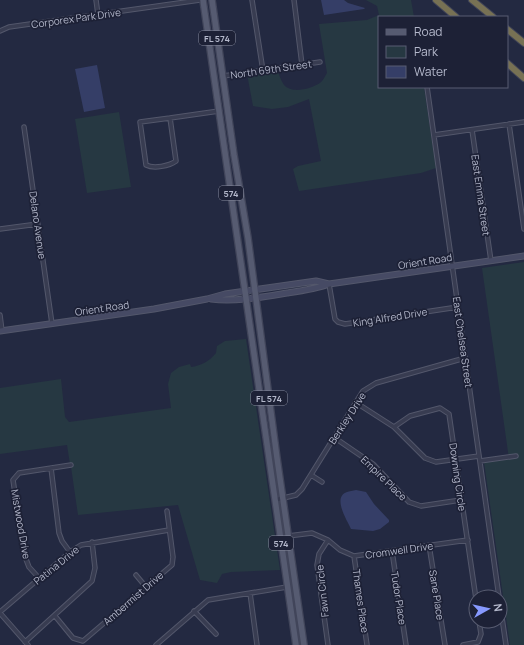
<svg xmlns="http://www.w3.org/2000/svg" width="524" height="645" font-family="Manrope,sans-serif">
	<rect width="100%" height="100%" fill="#232941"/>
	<path fill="#263842" d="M366,0H411L414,17H379V87H424L436,168L421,173L299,191L293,169L298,166L321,161L309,99L288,107L272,109L253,106L247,74L277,70C279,74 281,81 284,85C292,94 311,89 320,83C323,81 325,76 327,73L319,24L367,20L379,15L377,6Z
		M119,112L131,187L87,193L75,119Z
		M524,262V645H510L484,462L509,459L482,268Z
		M246,339L280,570L231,572L222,574L217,583L200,580L178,505L78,515L71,467L73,466V464H70L67,445L0,454V388L61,379L65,417L69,422L171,408L168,384L171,373L179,367L190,364L191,367C200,366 210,361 216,353L217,346L225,341Z"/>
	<path fill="#353e67" d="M321,0H344L348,3L365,8L364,9L324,15Z
		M97,65L105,108L84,112L75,69Z
		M356,490L366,492L374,504L389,520V522L380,529L373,531L351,529C347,520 332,497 347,492C349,491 353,491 356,490Z"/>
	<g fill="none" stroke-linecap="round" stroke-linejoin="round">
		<g stroke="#53576b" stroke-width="5.5">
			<path id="street" d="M96,0L98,15
				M252,0L263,71
				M294,0L302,65
				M0,31L9,27L200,0
				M223,76L320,62
				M427,87L499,597
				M170,118L176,161C169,166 154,169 146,165L140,122Z
				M170,118L219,111
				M509,124L524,229
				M24,127L52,324
				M472,130L491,261
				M434,135L524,122
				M0,229L38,224
				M329,284L335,319L338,322L345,324L458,307
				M0,315L2,331
				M355,402L394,427L425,458L436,462L479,456
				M394,427L410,416L440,408L449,414L476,599
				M335,438L373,464L409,502L421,506L461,500
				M480,461L516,456
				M51,468L59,533L62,541L70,552
				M311,475L322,482
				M275,500L296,495L302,489L363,391L376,383L465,358
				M288,536L312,533L328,540L340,550L354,556L468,540
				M328,540L319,554L317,565L328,645
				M429,545L445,645
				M392,551L406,645
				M354,556L367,645
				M136,575L146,587
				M39,578L29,567L24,554L13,480L19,473L71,465
				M250,593L257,645
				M500,604L506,645
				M194,611L216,634
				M0,612L70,552L81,545L169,530
				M0,613L28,645
				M55,616L73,638L83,641L172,565L173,557L167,511
				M25,642L92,581L95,568L92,542
				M156,645L208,600L287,587
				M463,645L478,642L481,634L479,621"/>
		</g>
		<g stroke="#53576b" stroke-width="7">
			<path id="secondary" d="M211,299C236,302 262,297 287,293C301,291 316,289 329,284L524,256
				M0,331L154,309L207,299L225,294L316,281L329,284"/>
		</g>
		<g stroke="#41455a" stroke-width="8">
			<path id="primary" d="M203,0L296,645
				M212,0L234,155L248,238L277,458L304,645"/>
		</g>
		<g stroke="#404458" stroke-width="8">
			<path id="highway" d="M436,0L456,17
				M472,0L493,17
				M507,29L524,43
				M507,63L524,78"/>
		</g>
		<use href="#street" stroke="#383c51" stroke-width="3.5"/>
		<use href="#secondary" stroke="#464a64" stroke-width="5"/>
		<use href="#primary" stroke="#565b71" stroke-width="5.5"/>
		<use href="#highway" stroke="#777154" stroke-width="6"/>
	</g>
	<g text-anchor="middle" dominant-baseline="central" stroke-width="3.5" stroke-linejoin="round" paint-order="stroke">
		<g fill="#1d2136" stroke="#878b9e" stroke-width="1">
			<rect x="199" y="31" width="36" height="14" rx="3"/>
			<rect x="219" y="186" width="24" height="14" rx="3"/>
			<rect x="251" y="391" width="36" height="14" rx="3"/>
			<rect x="269" y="536" width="24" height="14" rx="3"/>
		</g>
		<g font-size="9" font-weight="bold" fill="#b4b8cb">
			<text x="217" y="38">FL 574</text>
			<text x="231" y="193">574</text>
			<text x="269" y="398">FL 574</text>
			<text x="281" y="543">574</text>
		</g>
		<g font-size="10" fill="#b4b8cb" stroke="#1d2136">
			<text transform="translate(76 18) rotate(-8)">Corporex Park Drive</text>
			<text transform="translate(271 69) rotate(-8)">North 69th Street</text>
			<text transform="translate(481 195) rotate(82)">East Emma Street</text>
			<text transform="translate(38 225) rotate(82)">Delano Avenue</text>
			<text transform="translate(425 261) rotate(-9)">Orient Road</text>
			<text transform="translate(102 308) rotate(-8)">Orient Road</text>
			<text transform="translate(390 317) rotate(-9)">King Alfred Drive</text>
			<text transform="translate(463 342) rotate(82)">East Chelsea Street</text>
			<text transform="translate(347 418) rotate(-57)">Berkley Drive</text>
			<text transform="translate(458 477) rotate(82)">Downing Circle</text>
			<text transform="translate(384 478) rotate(44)">Empire Place</text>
			<text transform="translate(21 524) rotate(80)">Mistwood Drive</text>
			<text transform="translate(399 550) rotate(-8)">Cromwell Drive</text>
			<text transform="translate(56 565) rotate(-39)">Patina Drive</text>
			<text transform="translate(322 591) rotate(-96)">Fawn Circle</text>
			<text transform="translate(437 595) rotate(81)">Sane Place</text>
			<text transform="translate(133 598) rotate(-41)">Ambermist Drive</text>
			<text transform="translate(399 598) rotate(81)">Tudor Place</text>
			<text transform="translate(361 601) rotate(82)">Thames Place</text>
		</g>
	</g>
	<rect x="378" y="16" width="130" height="72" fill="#1d2136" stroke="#595d72"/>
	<rect x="386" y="29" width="20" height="6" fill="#565b71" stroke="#595d72"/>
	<text x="414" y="36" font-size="12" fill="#b4b8cb">Road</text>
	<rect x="386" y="46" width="20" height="12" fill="#263842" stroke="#595d72"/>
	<text x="414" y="56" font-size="12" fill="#b4b8cb">Park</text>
	<rect x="386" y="66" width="20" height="12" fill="#353e67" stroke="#595d72"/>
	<text x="414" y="76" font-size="12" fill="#b4b8cb">Water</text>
	<g transform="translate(488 609) rotate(82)"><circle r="19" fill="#1d2136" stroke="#595d72"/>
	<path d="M0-3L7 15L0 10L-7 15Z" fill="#8799fe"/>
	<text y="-6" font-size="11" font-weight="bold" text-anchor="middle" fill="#b4b8cb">N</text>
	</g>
</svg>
